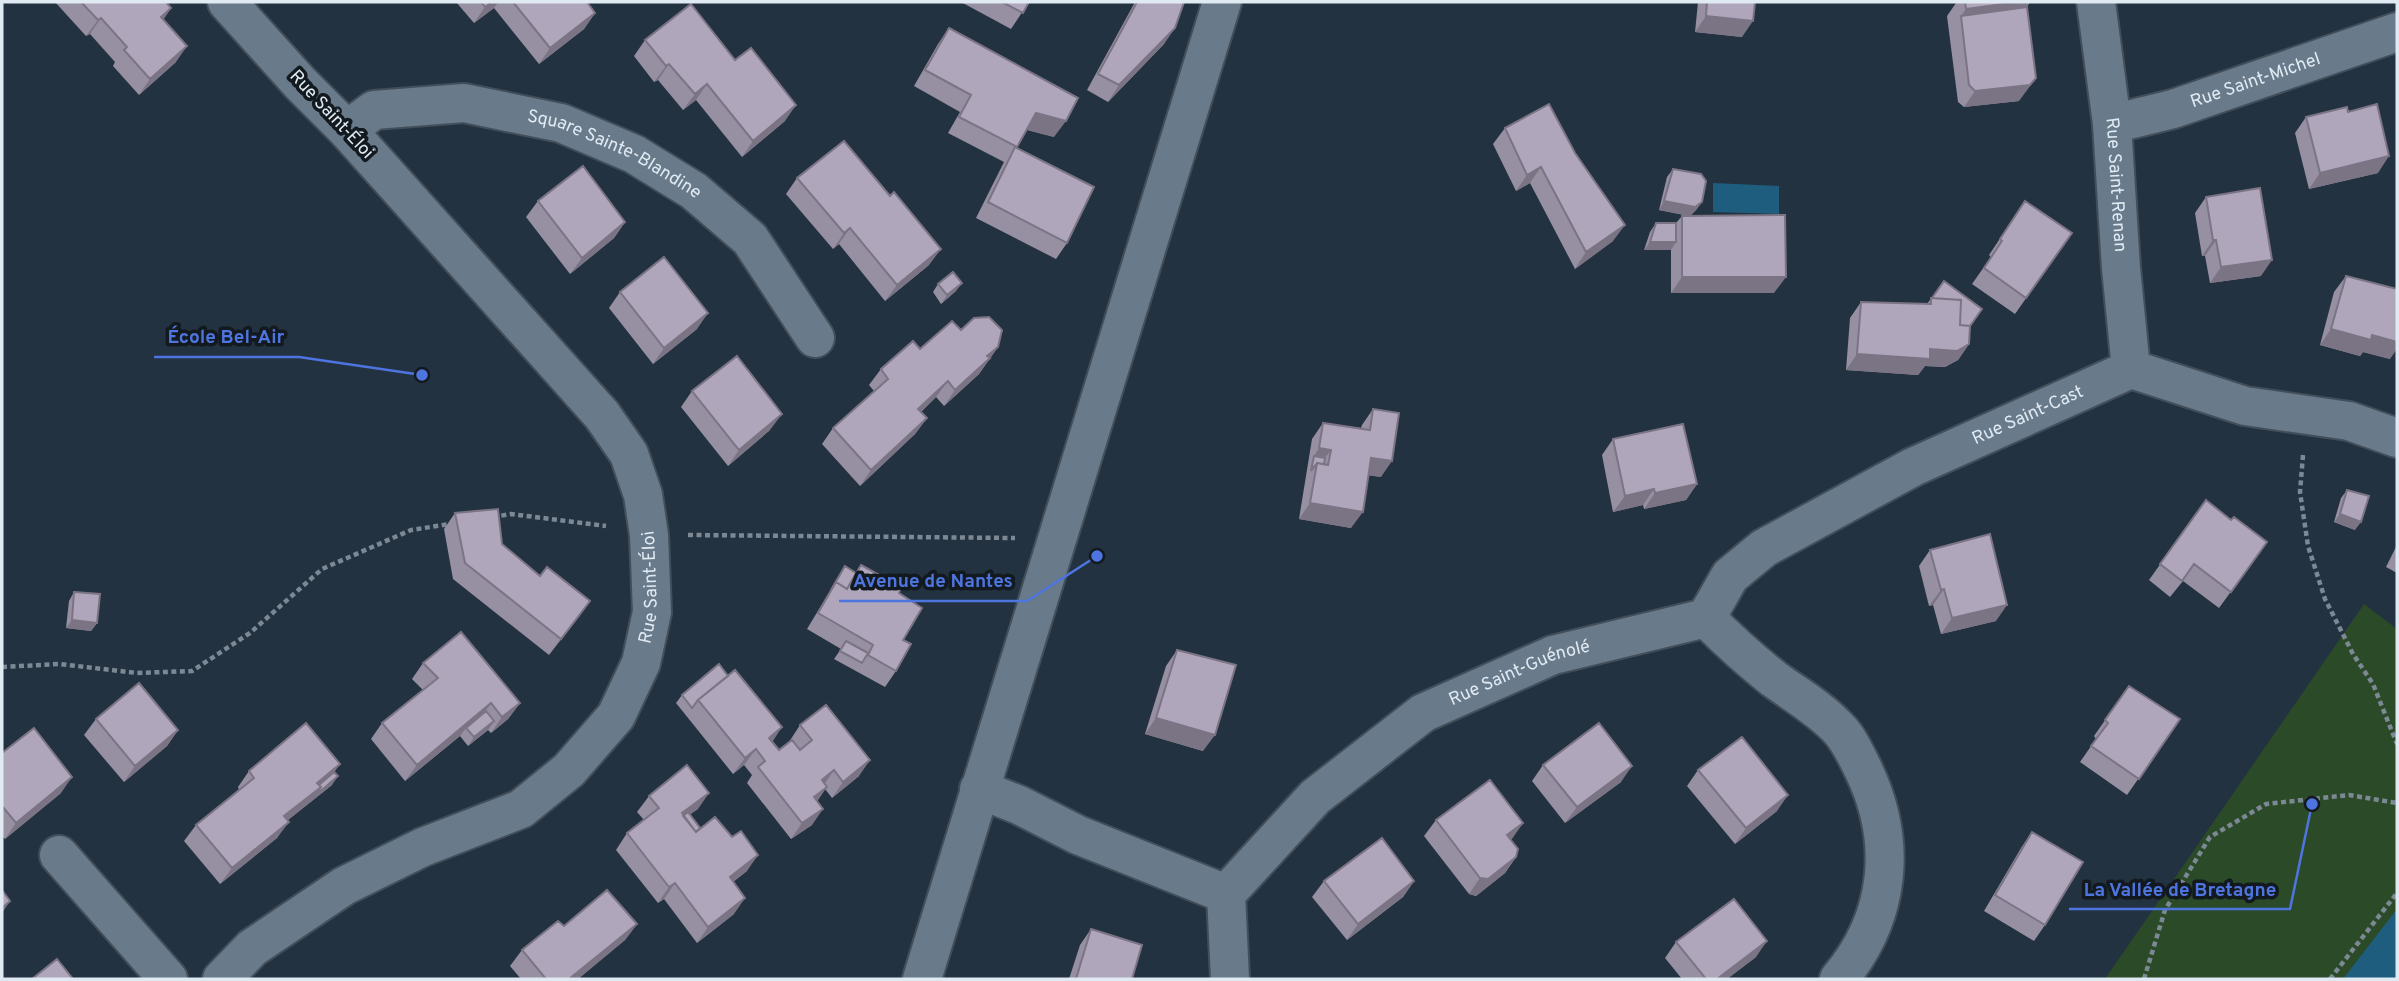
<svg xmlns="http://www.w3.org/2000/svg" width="2399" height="981" font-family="Overpass,sans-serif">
	<rect width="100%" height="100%" fill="#233240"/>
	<path fill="#2b4a28" d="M2364,604L2397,629V979H2105Z"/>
	<path fill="#1f5d7e" d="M1713,183L1779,186V214L1713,212Z
		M2397,909V979H2343Z"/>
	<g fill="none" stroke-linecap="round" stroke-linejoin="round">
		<g stroke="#424f5b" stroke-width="42">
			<g id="street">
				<path id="s1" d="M2096,2L2112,124L2121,268L2131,369"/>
				<path id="s2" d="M2112,124L2173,109L2397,32"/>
				<path id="s3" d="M347,130L374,110L464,103L561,123L634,154L694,191L750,239L815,338"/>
				<path id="s4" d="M1706,618L1730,576L1764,548L1913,467L2131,369L2245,406L2349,421L2397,438"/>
				<path id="s5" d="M979,789L1019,805L1078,835L1226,894L1315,797L1423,713L1553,655L1706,618C1728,640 1750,660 1774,679C1796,695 1819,708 1838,728C1849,739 1856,755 1863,769C1898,841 1891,917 1839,979"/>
				<path d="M59,855L168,979"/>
				<path d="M1226,894L1230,979"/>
				<path id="s6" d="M222,979L252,948L344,886L423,847L521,809L569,770L616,716L641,663L652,612L649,535L643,495L629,454L602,415L347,130L300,83L227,2"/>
			</g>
		</g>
		<g stroke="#424f5b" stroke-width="42">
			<path id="secondary" d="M922,979L1222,2"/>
		</g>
		<path stroke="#7c8995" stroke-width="4.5" stroke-dasharray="5 3.5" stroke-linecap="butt" d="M2303,455L2300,492L2308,546L2325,599L2353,654L2373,684L2397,744
			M493,517L511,514L606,526
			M688,535L1015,538
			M2,667L60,664L137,673L192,671L250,633L322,569L411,530L450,524
			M2144,979L2165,910L2210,837L2266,804L2349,795L2397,803
			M2330,979L2397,893"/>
		<use href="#street" stroke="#697a8a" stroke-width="38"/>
		<use href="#secondary" stroke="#697a8a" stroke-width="38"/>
	</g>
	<path fill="#978fa2" d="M55,2H166L171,8L163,20L176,62L139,95L113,66L115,62L90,34L86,36Z
		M456,2H587L595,13L584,29L539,64L494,8L474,23Z
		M961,2H1029L1011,29Z
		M1135,2H1184L1164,44L1108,102L1087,90Z
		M1698,2H1755L1742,37L1695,32Z
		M1956,2H2030L2027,7L2019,101L1964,107L1958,102L1947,16L1956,3Z
		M949,28L1054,137L1027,130L1017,148L1067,243L1056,259L976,218L1004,162L948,133L960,112L914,86L938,44Z
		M645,40L785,121L742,157L696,100L683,110L658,80L654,82L634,56Z
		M2348,112L2378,173L2309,189L2295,133L2306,117Z
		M1505,128L1613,241L1575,269L1530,183L1516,191L1493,144Z
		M1673,169L1702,202L1696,210L1690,216L1774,293H1671V250H1644L1650,232L1656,223H1676L1682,216H1689L1659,210L1667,177Z
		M797,178L890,196L929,265L885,301L839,244L833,249L786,194Z
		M2206,197L2261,276L2210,283L2205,256H2202L2195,213Z
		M538,201L625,222L614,238L570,274L526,217Z
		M2025,201L2072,233L2015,314L1972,284L1991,257L1989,255Z
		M2346,276L2390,359L2363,352L2360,356L2320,345L2334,292Z
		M1944,281L1970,326L1969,344L1958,360L1945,367L1925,366L1918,375L1846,370L1850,318L1861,302L1927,304Z
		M938,284L956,291L941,304L933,292Z
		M620,292L697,329L653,364L609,308Z
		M961,330L998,347L979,374L944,406L936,397L921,412L927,418L915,434L860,486L822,444L833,428L874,391L869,385L881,369L920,349Z
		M692,391L770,430L728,466L681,407Z
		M1373,409L1381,477L1368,475L1351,528L1299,519L1312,439L1323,423L1361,428L1362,425Z
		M1613,439L1697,484L1686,500L1644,509L1643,505L1613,512L1602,455Z
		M2347,490L2355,530L2334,522L2341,498Z
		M2206,500L2231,520L2267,542L2219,608L2183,581L2170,597L2149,580Z
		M455,513L502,544L540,576L590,601L549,655L453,579L444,529Z
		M2397,545V573L2386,567Z
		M1930,550L1996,621L1941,634L1933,605L1929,606L1919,566Z
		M861,565L899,593L903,640L896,671L885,687L834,659L841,649L807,629L845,566L856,573Z
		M74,592L97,623L91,631L66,628L69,601Z
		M1177,650L1203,751L1145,734L1166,666Z
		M423,663L520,703L508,719L491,733L488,730L468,746L460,736L405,781L371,739L382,723L423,690L412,679Z
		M719,664L779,750L789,742L800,725L859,776L832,798L825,789L817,801L812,825L791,839L747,783L752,775L744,765L733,774L676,703L682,695Z
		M2129,686L2180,719L2127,795L2080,762L2096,739L2094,736Z
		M96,719L178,730L167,746L124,782L84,735Z
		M2,753L61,793L5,839L2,836Z
		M1543,765L1621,782L1565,823L1532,781Z
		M1698,770L1777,811L1735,844L1687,786Z
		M249,771L334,772L332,785L288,820L277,838L220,884L184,841L196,825L239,790L238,787Z
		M649,796L698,809L690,814L700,828L747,871L733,882L734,914L697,943L664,899L658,903L616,850L627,833L644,820L637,812Z
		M1436,820L1523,823L1510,840L1516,857L1505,873L1476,896L1469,894L1424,836Z
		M2032,832L2045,925L2034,941L1984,911L2021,848Z
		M1324,881H1414L1403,897L1347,940L1312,897Z
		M637,924L625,940L578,979H521L510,966L522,950L564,926Z
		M1091,929L1132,979H1069L1080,945Z
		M1676,942L1756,957L1727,979H1682L1665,958Z"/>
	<path fill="#7b7484" d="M492,2H498L494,8L474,23L485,7Z
		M2019,2H2030L2015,23L1961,16L1966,9Z
		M171,8L160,24L161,17Z
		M595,13L584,29L539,64L550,48Z
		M1706,16L1753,21L1742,37L1695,32Z
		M101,18L90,34L86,36L98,20Z
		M1175,28L1164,44L1108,102L1119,85Z
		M187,46L176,62L139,95L150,79Z
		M669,64L658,80L654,82L666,66Z
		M2036,78L2019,101L1964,107L1975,91Z
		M707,84L696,100L683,110L695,94Z
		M796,105L785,121L742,157L753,141Z
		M1036,113L1066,121L1054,137L1025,129Z
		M2389,156L2378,173L2309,189L2320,173Z
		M1541,167L1530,183L1516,191L1527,175Z
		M1664,201L1702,202L1696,210L1690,216L1659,210Z
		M625,222L614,238L570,274L582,258Z
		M1625,225L1613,241L1575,269L1586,252Z
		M850,228L839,244L833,249L844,233Z
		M2213,240H2216L2205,256H2202Z
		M1650,242H1676L1671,250H1644Z
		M941,249L929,265L885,301L897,285Z
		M2272,260L2261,276L2210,283L2221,267Z
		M1682,277H1786L1774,293H1671Z
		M962,283L956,291L941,304L947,295Z
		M708,313L697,329L653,364L664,348Z
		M2331,329L2372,335L2397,342V349L2390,359L2363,352L2360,356L2320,345Z
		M1969,344L1958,360L1945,367L1925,366L1918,375L1846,370L1857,354L1930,349Z
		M998,347L979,374L944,406L955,390L987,356Z
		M948,381L936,397L906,425L918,409Z
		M782,414L770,430L728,466L739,450Z
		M927,418L915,434L860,486L871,470Z
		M1319,448L1331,450L1319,466L1314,456Z
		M1371,458L1392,461L1381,477L1360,474Z
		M1697,484L1686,500L1644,509L1655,493Z
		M1654,489L1643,505L1613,512L1625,496Z
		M1310,503L1363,512L1351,528L1299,519Z
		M2340,514L2361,522L2355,530L2334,522Z
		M1944,589L1933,605L1929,606L1941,590Z
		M590,601L579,617L549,655L561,639Z
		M2007,605L1996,621L1941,634L1952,618Z
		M72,620L97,623L91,631L66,628Z
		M491,703L480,719L466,728L460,736L405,781L417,765Z
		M520,703L508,719L491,733L502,717Z
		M1156,718L1215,735L1203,751L1145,734Z
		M494,721L488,730L468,746L474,737Z
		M782,727L771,744L758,754L769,738Z
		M178,730L167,746L124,782L135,766Z
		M756,749L744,765L733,774L745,758Z
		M870,760L859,776L832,798L843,782Z
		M340,764L329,780L314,793L317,783Z
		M1632,766L1621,782L1565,823L1577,807Z
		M834,770L823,786L822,780Z
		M338,776L332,785L273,832L284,816L321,787Z
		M72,777L61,793L5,839L16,823Z
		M827,787L816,803L814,797Z
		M709,793L698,809L678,823L682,813Z
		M1788,795L1777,811L1735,844L1746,828Z
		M823,809L812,825L791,839L802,823Z
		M289,822L277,838L220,884L232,868Z
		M1523,823L1512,839L1496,851L1507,835Z
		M758,855L747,871L718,893L730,877Z
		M1516,857L1505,873L1476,896L1469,894L1480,878Z
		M1414,881L1403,897L1347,940L1358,924Z
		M675,883L664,899L658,903L669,887Z
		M745,898L734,914L697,943L708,927Z
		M10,901L2,913V908Z
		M637,924L625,940L578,979H569Z
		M1767,941L1756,957L1727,979H1717Z"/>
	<path fill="#b0a6bc" stroke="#7b7484" stroke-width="2" d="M81,2H166L171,8L161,17L187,46L150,79L124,50L127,47L101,18L98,20Z
		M481,2H492L485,7Z
		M513,2H587L595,13L550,48Z
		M1002,2H1029L1023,13Z
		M1137,2H1184L1175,28L1119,85L1098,74Z
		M1707,2H1755L1753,21L1706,16Z
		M1965,2H2019L1966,9Z
		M691,4L735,60L751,48L796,105L753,141L707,84L695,94L669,64L666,66L645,40Z
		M2027,7L2036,78L2030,85L1975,91L1969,85L1961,16Z
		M949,28L1078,98L1066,121L1036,113L1017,147L959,117L971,95L925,70Z
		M1549,104L1575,153L1625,225L1586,252L1541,167L1527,175L1505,128Z
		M2377,104L2389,156L2320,173L2306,117L2347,107L2348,112Z
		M844,141L890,196L894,192L941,249L897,285L850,228L844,233L797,178Z
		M1015,147L1094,187L1067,243L988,202Z
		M583,166L625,222L582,258L538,201Z
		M1673,169L1701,174L1706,181L1702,202L1695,207L1664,201Z
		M2260,188L2272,260L2221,267L2216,240H2213L2206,197Z
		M2025,201L2072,233L2026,298L1984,268L2002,241L2000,239Z
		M1785,215L1786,277H1682V216Z
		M1656,223H1676V242H1650Z
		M664,257L708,313L664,348L620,292Z
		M953,272L962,283L947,295L938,284Z
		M2346,276L2397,289V342L2372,335L2371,340L2331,329Z
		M1944,281L1982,309L1970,326L1960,325L1961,300L1932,298Z
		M1931,298L1961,300L1960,325L1970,326L1969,344L1957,351L1930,349V359L1857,354L1861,302L1931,304Z
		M989,317L1002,330L998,347L987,356L990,358L955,390L948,381L918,409L927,418L871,470L833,428L888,379L881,369L913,341L920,349L952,321L961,330L974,318Z
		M737,356L782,414L739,450L692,391Z
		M1373,409L1399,413L1392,461L1371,458L1363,512L1310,503L1317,463L1328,465L1331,450L1319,448L1323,423L1370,430Z
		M1683,424L1697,484L1655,493L1654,489L1625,496L1613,439Z
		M1314,456L1325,458L1324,464L1317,463L1311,471Z
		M2347,490L2369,496L2361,522L2340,514Z
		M2206,500L2231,520L2234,517L2267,542L2231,592L2194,564L2182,581L2160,564Z
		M498,509L502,544L540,576L547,567L590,601L561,639L465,563L455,513Z
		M1990,534L2007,605L1952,618L1944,589L1941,590L1930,550Z
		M861,565L901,587L899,593L922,608L903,640L911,644L896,671L868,655L873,645L818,613L836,582L847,589Z
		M845,566L856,573L847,589L836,582L831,590Z
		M74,592L100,594L97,623L72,620Z
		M461,632L520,703L502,717L491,703L417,765L382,723L438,678L423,663Z
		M846,641L868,653L862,663L840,651Z
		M1177,650L1236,665L1215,735L1156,718Z
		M719,664L728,676L698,700L692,708L682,695Z
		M735,670L782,727L769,738L779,750L792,740L800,750L812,740L800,725L826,705L870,760L843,782L834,770L822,780L827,787L814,797L823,809L802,823L758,767L765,761L756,749L745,758L698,700Z
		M139,683L178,730L135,766L96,719Z
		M2129,686L2180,719L2139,779L2091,746L2108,723L2105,720Z
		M486,711L494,721L474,737L466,728Z
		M306,723L340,764L317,783L321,787L284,816L289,822L232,868L196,825L254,778L249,771Z
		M1599,723L1632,766L1577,807L1543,765Z
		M34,728L72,777L16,823L2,806V753Z
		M1742,737L1788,795L1746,828L1698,770Z
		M687,765L709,793L682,813L696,832L715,817L732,837L741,831L758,855L730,877L745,898L708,927L675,883L669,887L627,833L659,808L649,796Z
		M334,772L338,776L316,795L321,787L319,785Z
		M1490,780L1523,823L1507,835L1518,849L1516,857L1488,879L1480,878L1436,820Z
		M688,812L700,828L696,832L683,816Z
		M2032,832L2083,862L2045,925L1995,895Z
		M1382,838L1414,881L1358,924L1324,881Z
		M2,890L10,901L2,908Z
		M607,890L637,924L569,979H546L522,950L558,921L564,926Z
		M1734,899L1767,941L1717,979H1706L1676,942Z
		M1091,929L1142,945L1132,979H1076Z
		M57,959L73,979H32Z"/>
	<g text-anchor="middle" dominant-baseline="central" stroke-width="7" stroke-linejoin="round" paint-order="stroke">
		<g font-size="18" fill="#e0eaf3" stroke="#12191f">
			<text stroke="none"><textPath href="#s2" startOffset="150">Rue Saint-Michel</textPath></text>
			<text transform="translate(331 115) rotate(47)">Rue Saint-Éloi</text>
			<text stroke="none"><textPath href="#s3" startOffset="284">Square Sainte-Blandine</textPath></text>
			<text stroke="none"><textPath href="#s1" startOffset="184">Rue Saint-Renan</textPath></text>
			<text stroke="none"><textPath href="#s4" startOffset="388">Rue Saint-Cast</textPath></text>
			<text stroke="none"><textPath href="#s6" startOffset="616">Rue Saint-Éloi</textPath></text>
			<text stroke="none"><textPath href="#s5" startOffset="642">Rue Saint-Guénolé</textPath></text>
		</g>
	</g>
	<path fill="none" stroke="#4e75df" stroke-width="2.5" d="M422 375L299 357H154M1097 556L1027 601H839M2312 804L2290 909H2069"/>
	<g fill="#4e75df" stroke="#12191f" stroke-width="2.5">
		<circle cx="422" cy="375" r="7"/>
		<circle cx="1097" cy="556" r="7"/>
		<circle cx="2312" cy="804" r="7"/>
	</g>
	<g font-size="19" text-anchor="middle" font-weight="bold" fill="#4e75df" stroke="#12191f" stroke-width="7" stroke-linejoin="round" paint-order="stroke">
		<text x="226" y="343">École Bel-Air</text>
		<text x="933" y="587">Avenue de Nantes</text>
		<text x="2180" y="896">La Vallée de Bretagne</text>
	</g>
	<rect width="2399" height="981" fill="none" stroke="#e0eaf3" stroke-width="7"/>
</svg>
